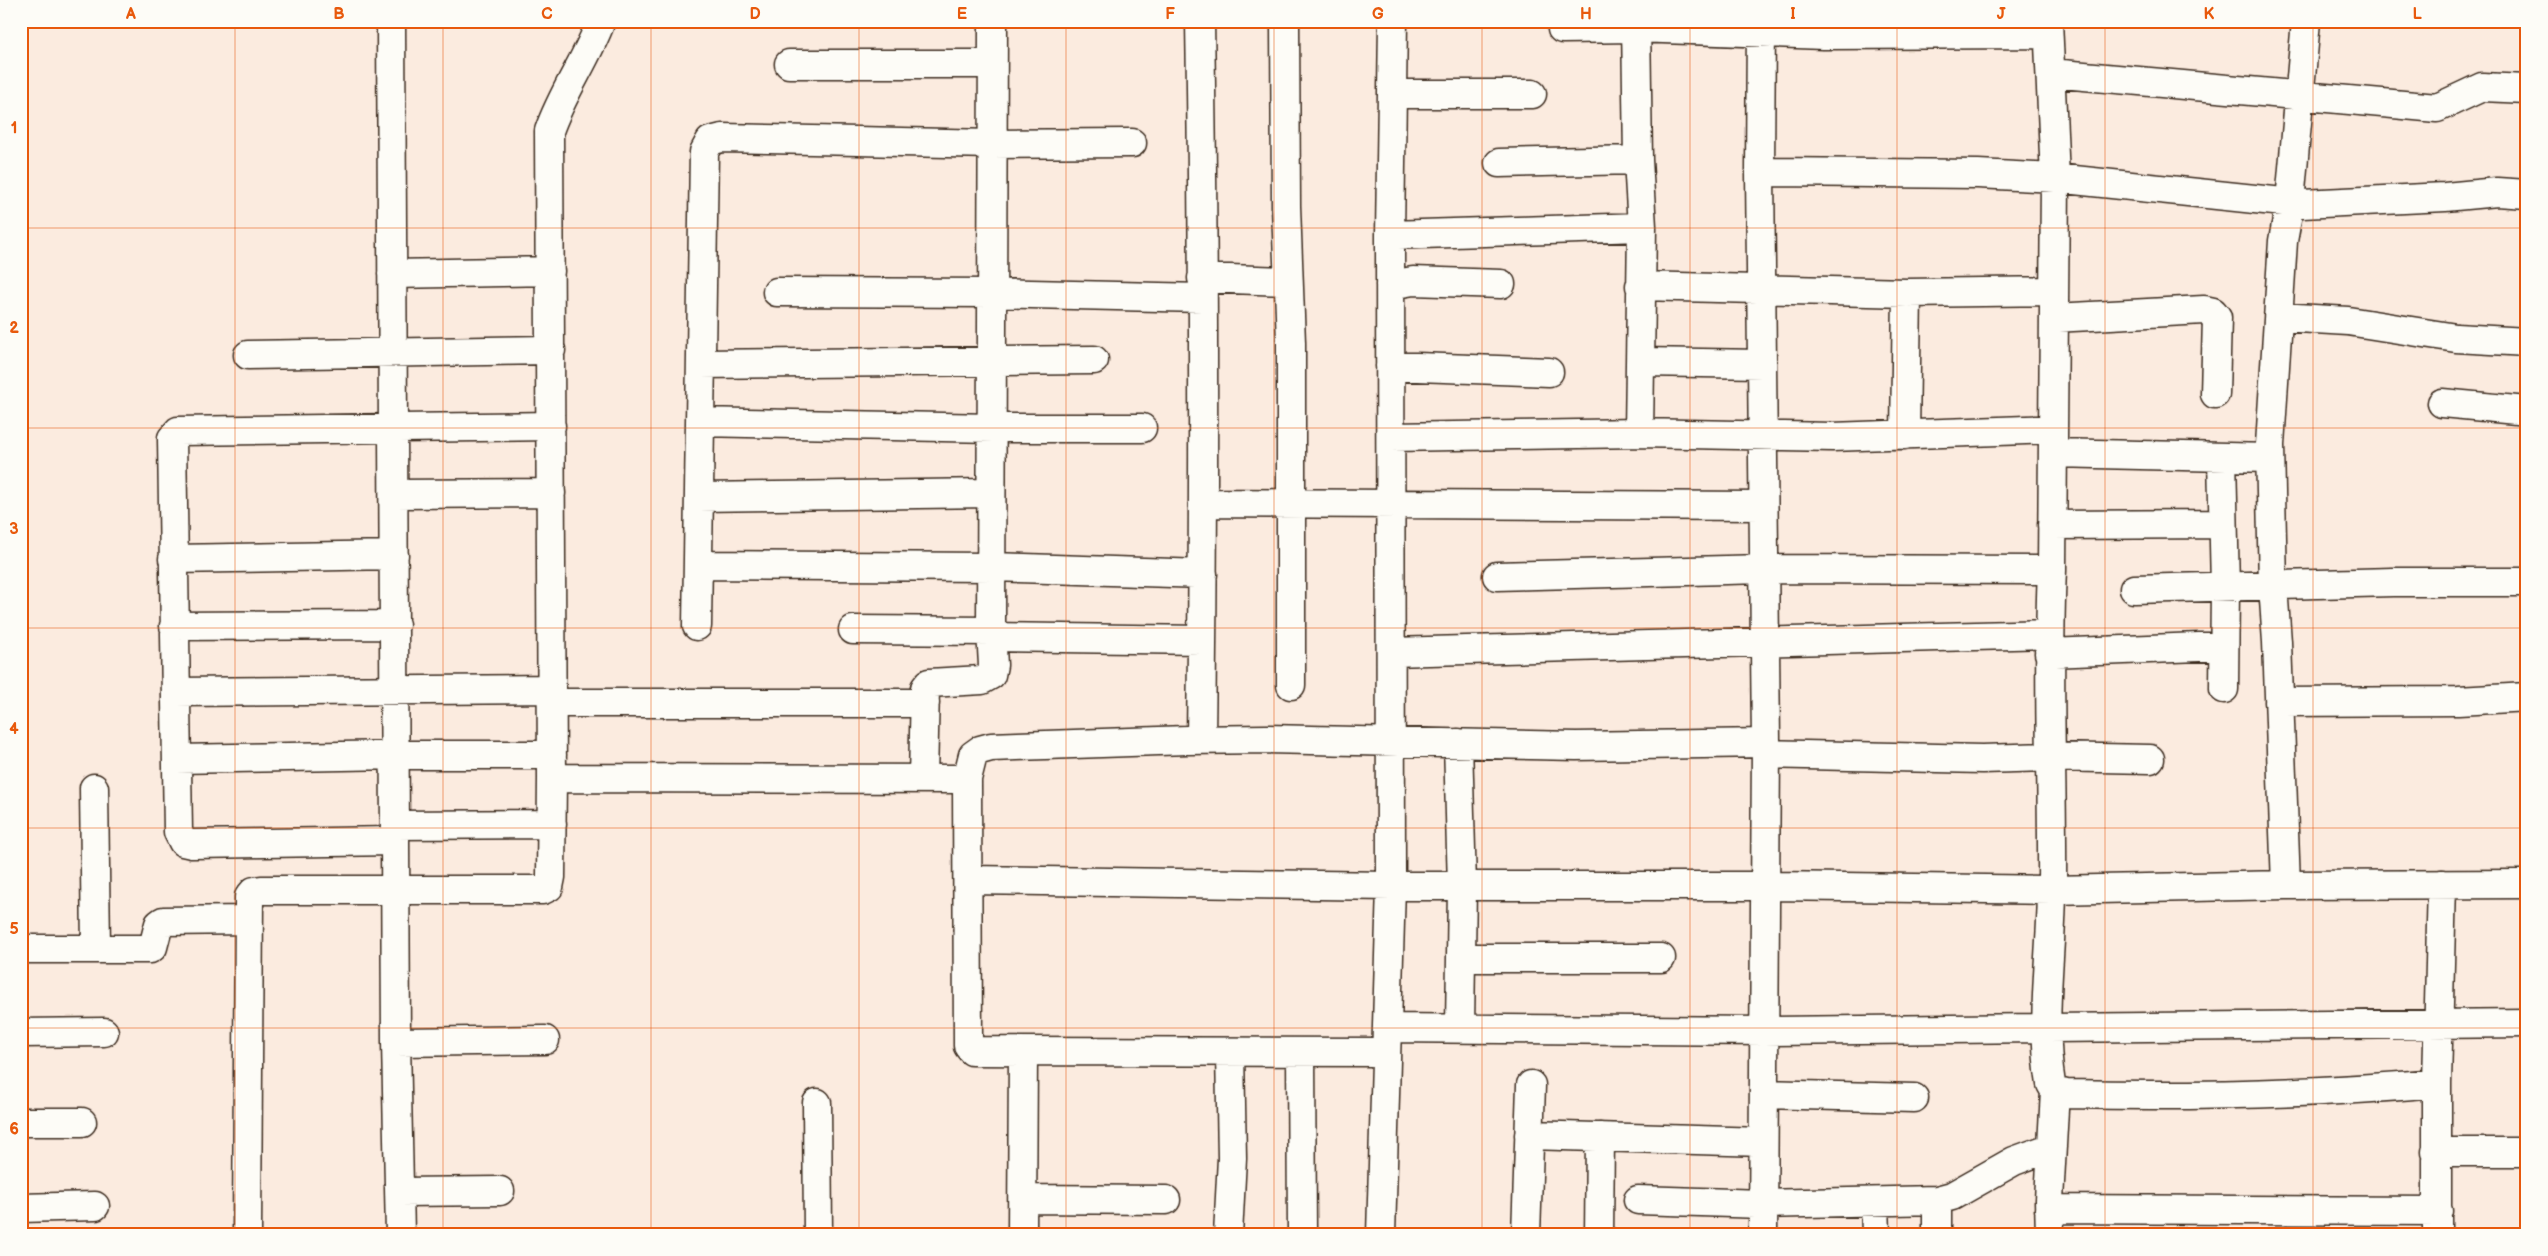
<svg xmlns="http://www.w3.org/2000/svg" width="2548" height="1256" font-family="'Balsamiq Sans',sans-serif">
	<rect width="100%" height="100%" fill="#fbebdf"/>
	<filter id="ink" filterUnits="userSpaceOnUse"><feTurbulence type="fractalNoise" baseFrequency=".02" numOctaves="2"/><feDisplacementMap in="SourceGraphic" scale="10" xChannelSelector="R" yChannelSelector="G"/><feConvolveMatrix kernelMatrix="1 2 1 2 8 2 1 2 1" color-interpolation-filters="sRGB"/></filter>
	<g filter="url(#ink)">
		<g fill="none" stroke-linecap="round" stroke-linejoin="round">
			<g stroke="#3b2a1e" stroke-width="31">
				<path id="minor" d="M391,21L396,1042L400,1235
					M601,21C587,59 562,93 549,131L552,778L967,779L968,1046L972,1051L1386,1052
					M1200,21C1204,261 1204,500 1201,740
					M1285,21L1286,206L1291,343V685
					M1636,21L1638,160L1642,227L1639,433
					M1761,21L1760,172L1766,743L1763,1235
					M2048,21L2055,178L2052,570C2047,676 2053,782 2052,887C2052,952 2040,1019 2051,1084L2055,1091L2066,1094C2190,1097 2313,1094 2437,1083L2442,884
					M1562,29L1636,28L1823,35L2048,34
					M789,64H992
					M2051,73L2437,108L2482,87L2527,89
					M1392,94H1532
					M1499,163L1638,160
					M1760,172L1978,174L2055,178L2302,204L2445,197L2497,192L2527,194
					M1390,235L1642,227
					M392,274L550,271
					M1202,278L1288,281
					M1390,285L1413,281L1501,284
					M1640,286L1907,293L2053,291
					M777,292L992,293L1202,298
					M2279,317L2348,321L2456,338L2527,342
					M2054,318L2204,310L2213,312L2217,317L2215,394
					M248,355L551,350
					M1641,362L1762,364
					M701,364L1094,360
					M1390,366L1549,372
					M2442,403L2527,411
					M700,422L992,428H1142
					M1905,435L1907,293
					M1391,437L1639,433L1832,437L2053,429
					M2053,453L2270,458
					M2222,457L2225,587L2224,689
					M394,494L551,493
					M699,497L991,493
					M1203,503L1763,506
					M2052,525L2223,524
					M173,559L394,555
					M698,565L991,567L1203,574
					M1497,576L1764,569L2052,570
					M2134,589L2393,582H2527
					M174,626L395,625
					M697,626L704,152L710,141L722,138L992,144L1132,143
					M853,630L991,631
					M991,637L1202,640
					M1391,652L2049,634
					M2049,653L2224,646
					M176,692L552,689
					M2279,702L2458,701L2527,697
					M552,703H925
					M1458,743L1462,886L1460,1028
					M1766,754L1982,759L2051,757L2150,759
					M177,759L395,755H552
					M923,779L925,688L929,683L982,680L991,675L993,665L991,631L993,21
					M967,779L973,755L980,750L991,747L1187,740L1267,739L1576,746L1766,743
					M94,788L96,949
					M395,825L552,824
					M395,841L192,844L183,842L178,832L172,438L178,431L551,426
					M968,880L1391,886H1765L2052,890L2286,885L2527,884
					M2286,885L2277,642L2273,586L2270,445L2283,241L2290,202L2306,21
					M21,949H150L153,947L159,924L163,921L248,920
					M1461,958H1661
					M1387,1028L1764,1031L2527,1023
					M21,1033L104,1032
					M396,1042L545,1040
					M1301,1052L1302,1235
					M2437,1083V1235
					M1764,1094L1914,1098
					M817,1103L818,1235
					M21,1122H82
					M1529,1135L1763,1142
					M2436,1152H2527
					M400,1192L500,1191
					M1023,1199L1166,1200
					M1638,1200L1763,1204L1937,1200L1952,1196L2014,1161L2052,1147
					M1875,1202L1876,1235
					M21,1208L95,1206
					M2049,1209L2438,1211
					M247,1235L249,897L254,891L261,890H543L549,887L551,877L552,778
					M1022,1235L1023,1052
					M1228,1235L1232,1158L1230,1052
					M1381,1235L1391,886L1390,235L1393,21
					M1526,1235L1531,1085
					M1599,1235L1600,1137
					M1937,1235V1200
					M2050,1235L2049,1200L2055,1091"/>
			</g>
			<use href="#minor" stroke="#fdfcf7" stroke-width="28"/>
		</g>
	</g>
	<path fill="none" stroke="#e8590c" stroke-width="1" stroke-opacity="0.55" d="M235,21V1235M443,21V1235M651,21V1235M859,21V1235M1066,21V1235M1274,21V1235M1482,21V1235M1690,21V1235M1897,21V1235M2105,21V1235M2313,21V1235M21,228H2527M21,428H2527M21,628H2527M21,828H2527M21,1028H2527"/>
	<rect width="2548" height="1256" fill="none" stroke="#fdfcf7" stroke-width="55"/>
	<rect x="28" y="28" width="2492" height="1200" fill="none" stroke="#e8590c" stroke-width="2"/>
	<g font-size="16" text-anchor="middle" font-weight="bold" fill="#e8590c">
		<text x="131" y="19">A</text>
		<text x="339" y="19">B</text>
		<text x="547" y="19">C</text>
		<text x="755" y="19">D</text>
		<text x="962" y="19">E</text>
		<text x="1170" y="19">F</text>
		<text x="1378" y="19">G</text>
		<text x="1586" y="19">H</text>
		<text x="1793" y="19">I</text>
		<text x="2001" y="19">J</text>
		<text x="2209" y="19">K</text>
		<text x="2417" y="19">L</text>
		<text x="14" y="133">1</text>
		<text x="14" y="333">2</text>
		<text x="14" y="534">3</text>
		<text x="14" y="734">4</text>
		<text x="14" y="934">5</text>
		<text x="14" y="1134">6</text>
	</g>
</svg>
